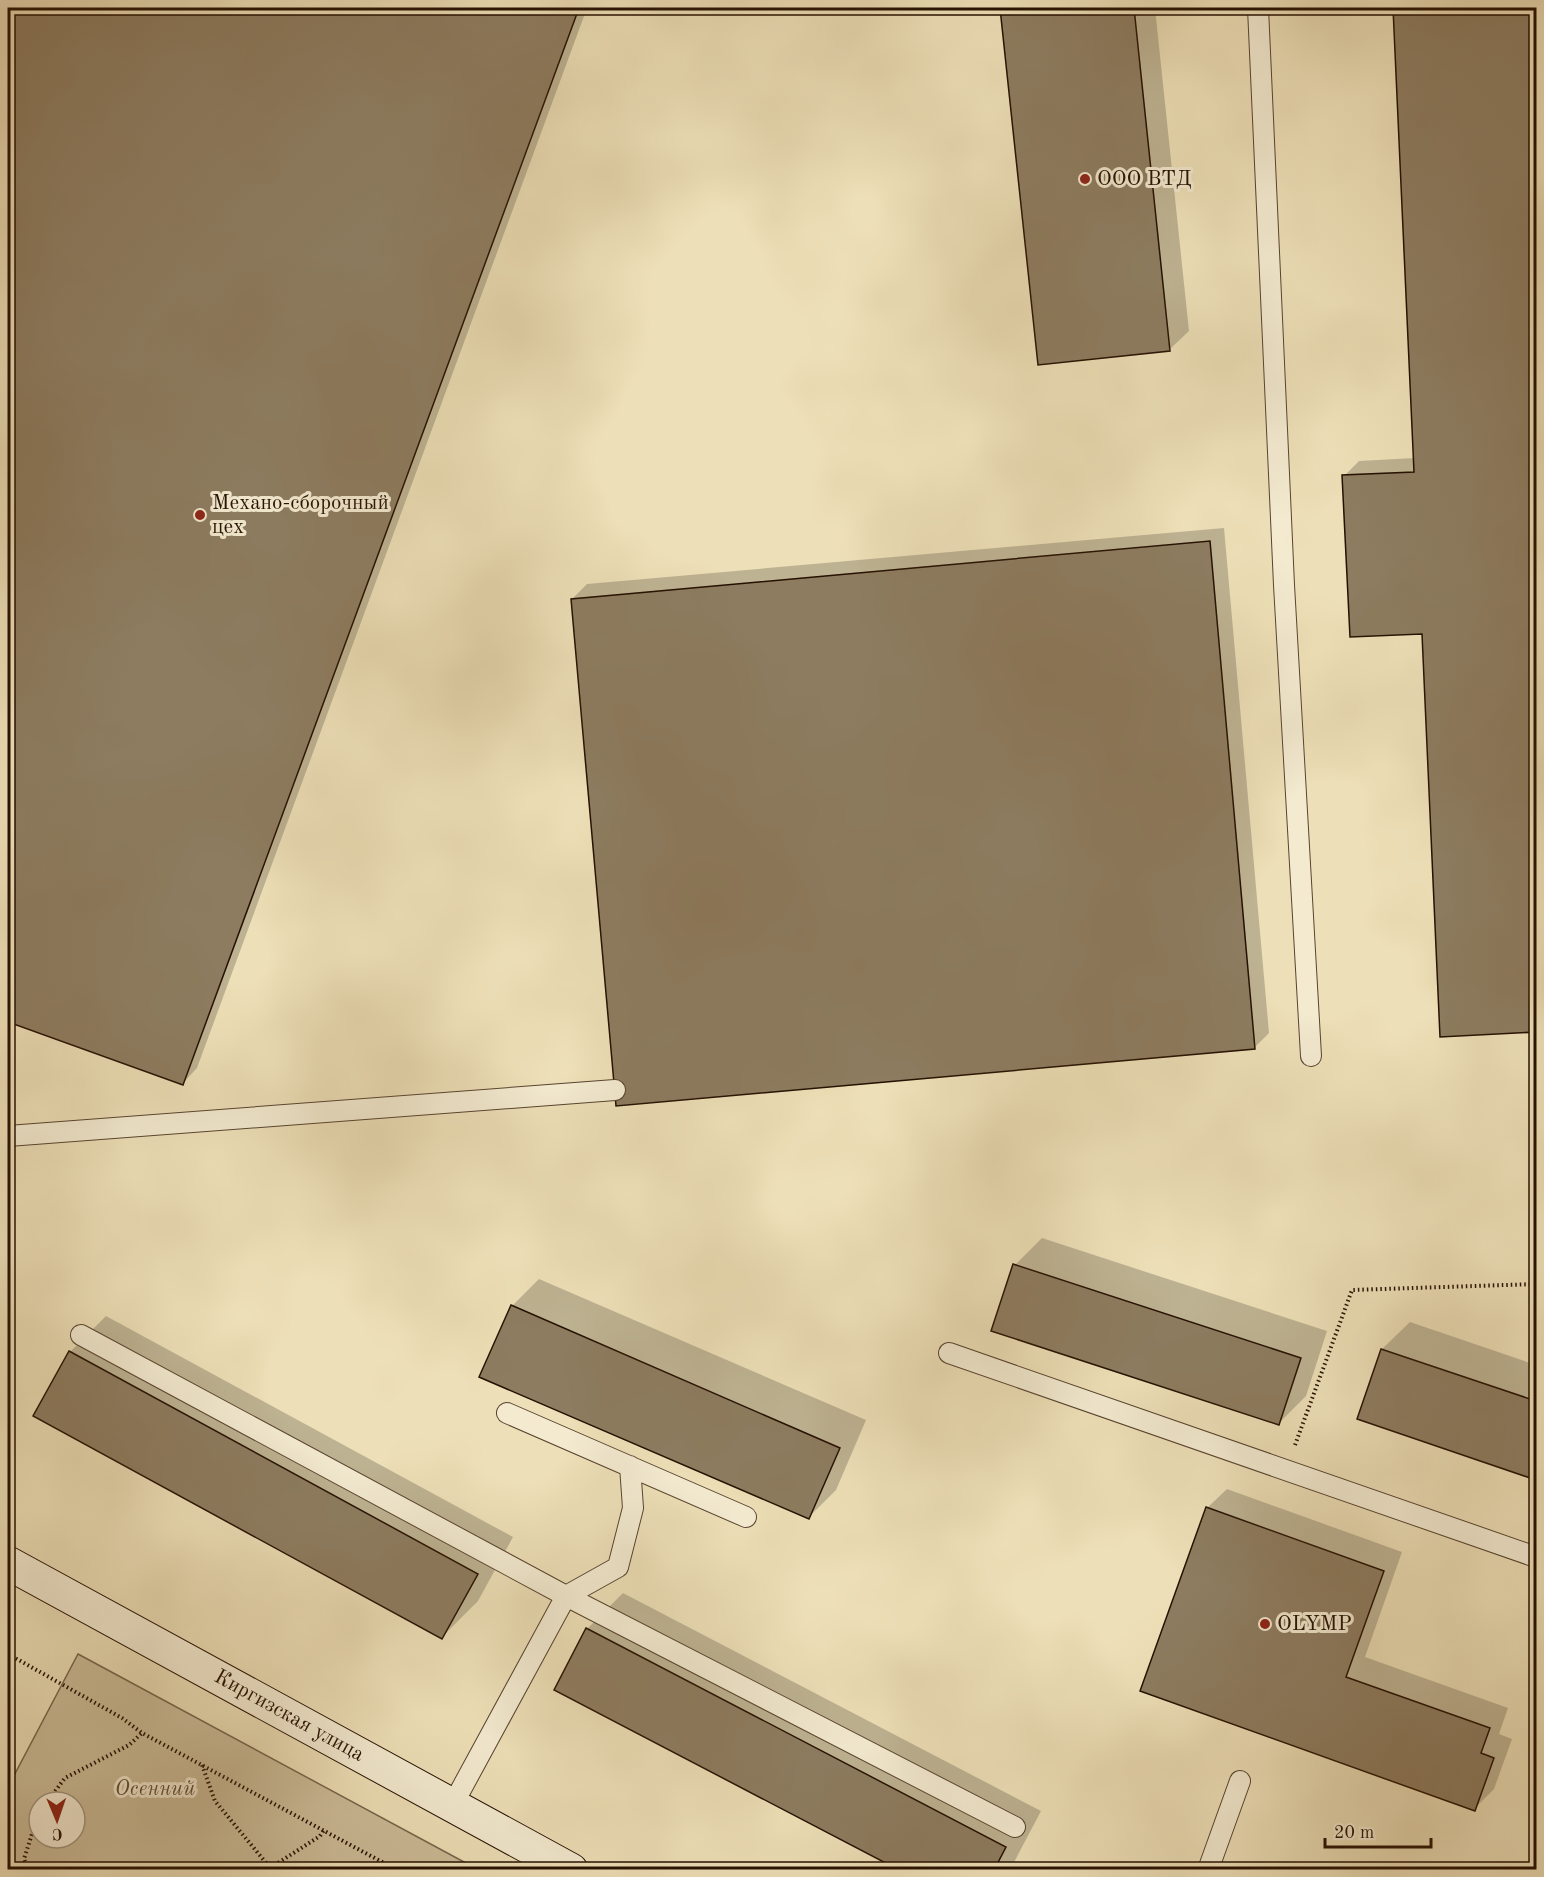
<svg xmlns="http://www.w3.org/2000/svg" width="1544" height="1877" font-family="'Old Standard TT',serif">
	<rect width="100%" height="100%" fill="#eddfb7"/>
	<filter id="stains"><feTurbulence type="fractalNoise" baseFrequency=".00333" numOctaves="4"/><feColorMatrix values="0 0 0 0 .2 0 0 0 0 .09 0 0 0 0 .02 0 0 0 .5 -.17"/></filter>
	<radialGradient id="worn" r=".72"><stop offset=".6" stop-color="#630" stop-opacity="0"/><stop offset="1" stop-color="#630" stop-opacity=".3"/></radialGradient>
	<path fill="#cbbc98" stroke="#78664d" stroke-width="1.5" fill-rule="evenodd" d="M78,1654L477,1869H8V1787ZM39,1802H75V1838H39Z"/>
	<path fill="#0003" d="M8,8H587L197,1068L183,1083L8,1021Z
		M1002,8H1155L1189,331L1169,350L1039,363Z
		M1395,8H1536V1031L1441,1035L1423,632L1344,476L1359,461L1415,458Z
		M1224,528L1269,1033L1254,1048L572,599L587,584Z
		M1042,1238L1327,1331L1306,1396L1279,1423L1015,1265Z
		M539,1279L866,1420L836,1490L809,1517L512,1306Z
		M106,1316L513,1537L478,1601L442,1637L70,1352Z
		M1410,1322L1536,1365V1478L1359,1418L1382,1349Z
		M1227,1489L1402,1552L1365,1657L1508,1708L1499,1734L1512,1739L1494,1789L1474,1809L1142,1690L1207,1508Z
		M623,1593L1041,1811L1010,1870H902L587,1629Z"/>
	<path fill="#8d7c60" stroke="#261102" stroke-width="1.5" d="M8,8H579L183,1085L8,1022Z
		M1000,8H1134L1170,351L1038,365Z
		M1393,8H1536V1032L1440,1037L1422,634L1350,637L1342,475L1414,472Z
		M1210,541L1255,1049L616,1106L571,599Z
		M1013,1264L1301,1358L1279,1425L991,1331Z
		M511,1305L840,1448L809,1519L479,1377Z
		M1381,1349L1536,1401V1480L1357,1419Z
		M69,1351L478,1574L442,1639L33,1416Z
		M1206,1507L1384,1571L1346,1677L1490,1728L1481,1753L1494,1758L1475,1811L1140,1691Z
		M586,1628L1006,1847L994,1870H899L554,1690Z"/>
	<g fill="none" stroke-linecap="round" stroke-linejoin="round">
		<g stroke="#58442f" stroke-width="22">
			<path id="lane" d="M1258,8L1284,585L1311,1056
				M8,1136L615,1090
				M81,1335L566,1596L1015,1827
				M949,1353L1536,1557
				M507,1413L746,1517
				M452,1806L566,1596L618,1567L633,1508L630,1466
				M1208,1870L1240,1781"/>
		</g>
		<g stroke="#261102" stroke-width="35">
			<path id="secondary" d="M8,1563L571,1870"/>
		</g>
		<path stroke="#261102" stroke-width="4" stroke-dasharray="1.5 3" stroke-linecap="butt" d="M1295,1445L1352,1290L1536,1284
			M8,1654L122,1718L142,1733L397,1870
			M202,1765L215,1801L272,1870
			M47,1802L65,1778L129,1745L142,1733
			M28,1870L24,1859L39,1812
			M267,1870L320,1836L324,1830"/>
		<use href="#lane" stroke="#f3ead0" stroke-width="20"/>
		<use href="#secondary" stroke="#f3ead0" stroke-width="33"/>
	</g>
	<g fill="#8f2418" stroke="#f3ead0" stroke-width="2">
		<circle cx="1085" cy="179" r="6"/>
		<circle cx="200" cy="515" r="6"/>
		<circle cx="1265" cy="1624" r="6"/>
	</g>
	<g text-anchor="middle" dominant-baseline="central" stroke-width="6" stroke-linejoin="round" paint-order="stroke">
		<g font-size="21" fill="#261102" stroke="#f3ead0" text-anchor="start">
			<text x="1097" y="179">ООО ВТД</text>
			<text x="212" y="503">Механо-сборочный<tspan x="212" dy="24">цех</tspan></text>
			<text x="1277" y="1624">OLYMP</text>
		</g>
		<g font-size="21" fill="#261102" stroke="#f3ead0">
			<text transform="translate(289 1716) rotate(29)">Киргизская улица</text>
		</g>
		<g font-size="21" font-style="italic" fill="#604d36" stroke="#f3ead0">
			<text x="155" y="1789">Осенний</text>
		</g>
	</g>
	<rect width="1544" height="1877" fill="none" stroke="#eddfb7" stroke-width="30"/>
	<rect x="9" y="9" width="1526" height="1859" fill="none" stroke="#261102" stroke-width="3"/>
	<rect x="15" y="15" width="1514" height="1847" fill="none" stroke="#261102" stroke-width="1.5"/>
	<g transform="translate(57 1820) rotate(178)"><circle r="28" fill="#f3ead0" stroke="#a1937e" stroke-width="1.5"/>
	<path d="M0-4.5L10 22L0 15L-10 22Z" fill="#8f2418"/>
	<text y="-9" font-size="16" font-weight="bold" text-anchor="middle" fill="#261102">С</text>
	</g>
	<path d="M1325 1838v9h106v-9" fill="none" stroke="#261102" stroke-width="3"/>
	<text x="1334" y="1838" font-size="18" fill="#261102" stroke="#f3ead0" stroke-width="4.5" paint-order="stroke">20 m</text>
	<rect width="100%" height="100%" filter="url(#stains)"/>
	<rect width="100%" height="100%" fill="url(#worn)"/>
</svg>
